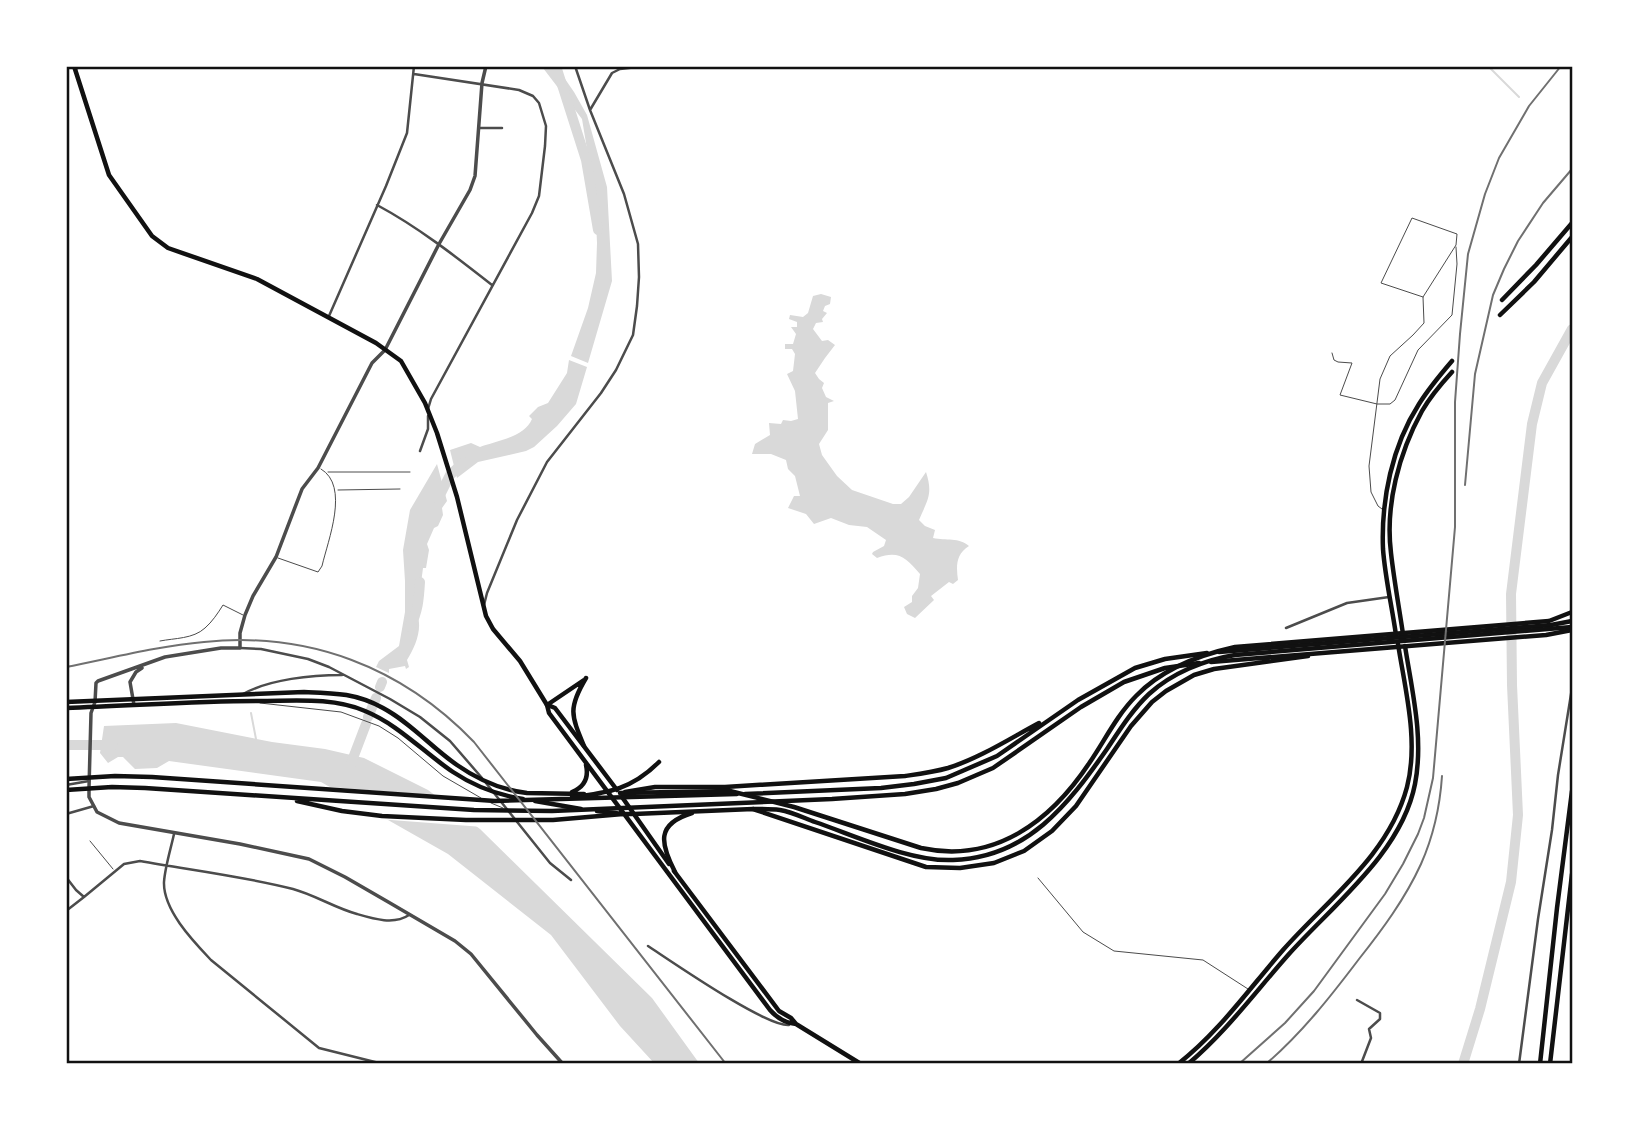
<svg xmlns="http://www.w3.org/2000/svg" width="1639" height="1130" font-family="'Fira Sans Condensed',sans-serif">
	<rect width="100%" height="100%" fill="#fff"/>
	<path fill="#d9d9d9" d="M544,67H555V75L563,76L574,92L587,115L607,187L612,281L588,363L571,356L588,308L596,273L597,243L595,197L582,119L543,68Z
		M821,294L831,297L830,304L825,306L823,311L827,313L822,319L823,322L816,323L813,329L822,341L828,340L835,345L825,358L815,373L819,379L824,383L822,388L826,397L834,401L828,403V430L819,444L822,455L837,476L852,490L893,504H901L909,497L926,472C933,494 928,499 919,520L925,526L935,530L933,538C946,541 959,537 969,546C956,554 956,566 958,580L953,584L949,582L931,596L934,600L915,618L907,614L904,607L912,602V596L918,588L920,574C906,558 899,550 877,558L872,554L873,552L884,546L886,540L867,527L849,525L831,518L814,524L806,514L788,508L794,496H800L795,476L788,469L786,460L771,454H752L755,444L770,435L769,423L781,424L783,420L791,421L798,419L795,391L787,374L793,371L795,354L792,349H785V344H793L796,334L791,327H797V322L789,319L790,315L803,317L808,313L813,296Z
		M569,360L587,367L576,404L557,426L534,447L526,451L478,462L457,478L450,450L471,443L480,447C496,441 525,437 532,419L529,416L538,407L548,403L567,373Z
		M437,464L447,501L442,508L443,515L438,526L434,528L427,544L429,550L426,568H423L417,614C423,629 415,647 407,660L409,667L406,669L405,666L389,669V673L376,667L379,661L399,646L405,612V581L403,550L410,510Z
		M176,723L272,742L325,749L364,758L428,790L480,829L652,998L699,1063H654L620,1026L551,935L448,854L321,782L169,761L157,768L135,769L123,757H118L108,763L100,753L104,726Z"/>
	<path fill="#fff" d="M319,786L441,796L483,827L378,819Z"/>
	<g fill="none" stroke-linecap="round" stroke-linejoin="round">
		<path stroke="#d9d9d9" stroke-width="2" d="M1488,66L1519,97
			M251,713L256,739"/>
		<path stroke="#d9d9d9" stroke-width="10" d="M556,66L586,160L598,230
			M438,499L450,475L464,462
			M410,627C418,612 419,599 420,582
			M380,687L382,682
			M368,717L376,698
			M66,745H113
			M350,766L366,724
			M1463,1064L1480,1009L1511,882L1518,815L1512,685L1511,594L1532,424L1542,383L1572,329"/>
		<path stroke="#4c4c4c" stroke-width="1" d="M1332,353L1334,360L1338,362L1352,363L1340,395L1377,404H1390L1395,400L1418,350L1452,315L1457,264L1456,247
			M328,472H410
			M338,490L400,489
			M1382,509L1378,506L1371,492L1369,466L1380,379L1390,356L1413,335L1424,323L1423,297L1456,245L1457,234L1412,218L1381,283L1423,297
			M278,558L318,572L322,566C328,540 350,486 321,469
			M160,641C175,638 193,639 205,628C212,622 218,613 223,605L243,615
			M260,703L341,712L379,726L398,738L443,776L481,798
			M491,803L503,808
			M90,841L113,869
			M1038,878L1083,932L1114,951L1203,960L1248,989"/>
		<path stroke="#4c4c4c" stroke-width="2.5" d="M75,69L82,66
			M414,74L519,90L533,96L539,103L546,126L545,146L539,196L532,213L431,399L428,409
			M590,110L612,73L620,69L646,66
			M480,128H502
			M377,205C418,227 455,256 492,285
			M329,316L386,186L407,133L414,66
			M420,451L428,429V416
			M484,605L487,593L517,520L547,462L601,393L616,370L633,335L637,306L639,277L638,244L624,194L590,110L575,66
			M1286,628L1347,603L1389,597
			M240,648L261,649L308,659L329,667L390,699L420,717L450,741L482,778
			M243,694C270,679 312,675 342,675
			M486,783L550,863L571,880
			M66,785L89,781
			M66,814L94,806
			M174,834C171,848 165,867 164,882C163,910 193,941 211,960L319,1048L383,1064
			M66,877L76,890L84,897L66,911
			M84,897L124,864L140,861C190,870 242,876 293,889C315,895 335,908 357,914C374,919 394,925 409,915
			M648,946C671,961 766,1027 789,1025
			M1357,1000L1380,1013V1019L1369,1029L1371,1038L1361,1064
			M1519,1064L1538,919L1552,830L1558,775L1572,688"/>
		<path stroke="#4c4c4c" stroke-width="3.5" d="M486,66L482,83L475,176L470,190L439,244L385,350L372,363L318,468L302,489L276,557L253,596L245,615L240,633V648H221L165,657L98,681L96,683L95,702L91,713L89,788V797L97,812L119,823L240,844L309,859L345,877L390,903L455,941L471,954L537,1035L563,1064
			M134,705L130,682L136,672L142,668"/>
		<path stroke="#111" stroke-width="4.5" d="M74,66L109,175L152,236L168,248L257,279L376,343L401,361L425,403L437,433L457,497L486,616L493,629L520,661L547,705L549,713L770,1010C777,1018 785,1023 796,1024
			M1502,300L1536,265L1572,223
			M1500,315L1534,282L1572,237
			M1403,634C1399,607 1394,580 1391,553C1385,505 1399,453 1422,411C1430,397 1441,384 1452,372
			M1396,635C1392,607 1385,577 1383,549C1381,500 1392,446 1419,404C1429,388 1440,375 1452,361
			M66,702L304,692C334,693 356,693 383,708C411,723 431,747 457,765C477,779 502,790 527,793L584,794
			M548,705L555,708L617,790
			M66,708C131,706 195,701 259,701C295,701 332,697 365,711C399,725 423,752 453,772C474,786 498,795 523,799
			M572,792C584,787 589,778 586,765
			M622,797L669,864
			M535,801L581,809
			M597,811L623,814H634
			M674,871L779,1011L791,1018L796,1024L861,1064
			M1178,1064C1219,1032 1249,989 1283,950C1328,899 1389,855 1407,787C1419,741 1405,689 1398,644
			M1188,1064C1227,1031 1256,991 1289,954C1334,904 1402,852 1415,784C1424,738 1412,691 1405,646"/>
		<path stroke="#111" stroke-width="4.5" d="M1219,652L1551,625L1572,621
			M1211,662L1546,635L1572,630
			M547,705L584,680
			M584,746C571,715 568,708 586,678
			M66,779L115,776L152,777L495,801L737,794
			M66,790L112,787L145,788L474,810L552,811L832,799L905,794L936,789L958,783L993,768L1081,707L1124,682L1165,668L1199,663
			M625,792L655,787H725L905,776C919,774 934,772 948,768C980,758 1009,739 1039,723
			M745,794L881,788L914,784L946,778L997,756L1078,700L1135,668L1165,659L1207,653
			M572,797C609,793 632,789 659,762
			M297,801L342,811L382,816L466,820H553L623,814
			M634,814L753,809L926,867L960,868L994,863L1024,851L1052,831L1076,806L1131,726L1152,702L1166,691L1194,675L1214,669L1308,656
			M675,872C660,843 656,824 692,813"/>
		<path stroke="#111" stroke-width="4.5" d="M620,793L730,791L794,807L921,848C995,864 1051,821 1090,762C1105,740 1117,715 1136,696C1162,669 1199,655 1235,647L1549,621L1572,612
			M753,809C762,809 771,809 780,810C792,812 804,818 815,822C856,836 911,862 953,860C1027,858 1068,805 1107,749C1119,731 1132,710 1149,694C1172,673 1204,660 1235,655L1572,627
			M1540,1064L1557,908L1572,791
			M1550,1064L1572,874"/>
		<path stroke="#707070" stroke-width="2" d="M1465,485L1475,374L1493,295L1504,269L1518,241L1543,203L1572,169
			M66,667C112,658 158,646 204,642C308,631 402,667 474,742L726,1064
			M1239,1064L1285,1023L1314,991L1385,894L1403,864L1418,834L1424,818L1433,778L1455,527V402L1460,334L1468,254L1485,194L1499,158L1529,106L1561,66
			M1266,1064C1302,1033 1331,996 1359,959C1382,930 1405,899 1421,864C1433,837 1440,806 1442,776"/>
	</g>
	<rect width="1639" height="1130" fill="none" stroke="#ffffff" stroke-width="136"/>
	<rect x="68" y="68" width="1503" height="994" fill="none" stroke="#111" stroke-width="2.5"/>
</svg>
